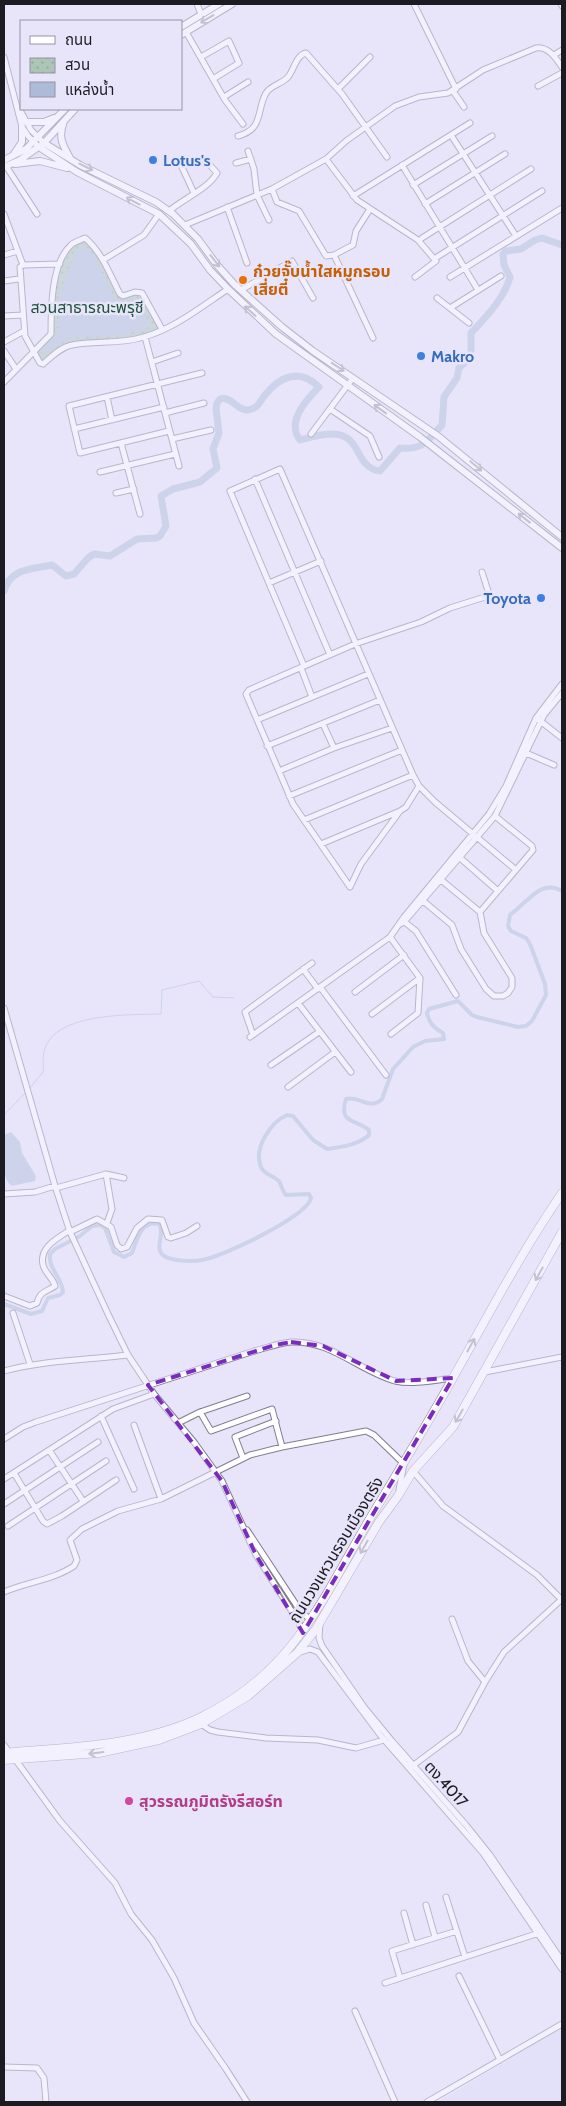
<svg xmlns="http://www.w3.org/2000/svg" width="566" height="2106" font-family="Cabin,'Noto Sans Thai',sans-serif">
	<defs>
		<pattern id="park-dots" width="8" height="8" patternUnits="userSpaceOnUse" patternTransform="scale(1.25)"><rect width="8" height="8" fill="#acc5b6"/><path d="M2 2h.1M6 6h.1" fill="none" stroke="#93a99c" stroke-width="1.8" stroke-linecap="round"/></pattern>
	</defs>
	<rect width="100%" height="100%" fill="#e8e5fb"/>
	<path fill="#ddd9f6" d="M562,2028V2102H438Z"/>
	<path fill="url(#park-dots)" d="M85,238L92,243L120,294L142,293L162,329L145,337L71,345L43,364L32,352L51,334C51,309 51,263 71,245C74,242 81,240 85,238Z"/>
	<path fill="#acbcd8" d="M86,246L95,258L120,309L128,315L131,314L136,297L147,316L149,327L123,335L69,338L43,355L41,350L56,336L59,330L61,290L74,257L78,251Z
		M11,1132L20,1142L22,1153L36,1176L35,1181L12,1186C0,1179 4,1149 4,1135Z"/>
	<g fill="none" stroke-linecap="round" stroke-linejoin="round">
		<path stroke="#acbcd8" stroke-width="1" d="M29,1089L43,1072C44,1066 42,1058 44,1052C52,1012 130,1015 161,1014L162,990L199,981L213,997L234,998
			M4,1115L26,1092"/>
		<path stroke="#acbcd8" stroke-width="4" d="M4,1304L31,1314L42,1311L48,1298L60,1295L63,1292C62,1277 48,1269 50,1254L55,1249L80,1236L92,1226L100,1225L105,1228L114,1252L124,1257L132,1253C137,1241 140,1220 159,1224C166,1234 153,1248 164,1256C172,1261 193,1262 202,1260C222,1257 308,1216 311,1198L309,1194L286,1195C282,1191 282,1186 279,1181C273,1175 264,1175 261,1167C253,1148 271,1122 287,1115L293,1116L313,1140L327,1149C342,1147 358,1145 369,1135V1130C356,1119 338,1124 346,1099C359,1095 370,1111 382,1099L393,1069L413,1047L425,1041L444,1039L443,1033C434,1028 429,1023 427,1013L429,1009L458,1001L472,1015L477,1017L518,1027L526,1026L532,1021L546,995L545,984L530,944L526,938L511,931L508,926L510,915C527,903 541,878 562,891"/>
		<path stroke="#acbcd8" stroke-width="7" d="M4,591C10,568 33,569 52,565L66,576L74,574L88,558L94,554L110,556L137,539L156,538L160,536L166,526L161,496L173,489L200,482L217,468L213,449L219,433L216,409L217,403L220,399C232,396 237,411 248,410C258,409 260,401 265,395C280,376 300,368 319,387C306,400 286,422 300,440C314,436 334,430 347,438C360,446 359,468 380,471L400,448C424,450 427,441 442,425L444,397L457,378L459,368L469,358L471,351V333C486,317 504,299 510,277L504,265L503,254L506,251L521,249L535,240L542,238L562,245"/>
		<g stroke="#807d91" stroke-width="7">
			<path id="minor" d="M197,4L201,14
				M414,4L456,89
				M561,4L562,6
				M186,32L225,100L243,124
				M554,55L562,50
				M4,57L22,127L28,136L39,147
				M201,57L229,41L239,63L213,79
				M538,86L562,73
				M338,89L370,57
				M453,91L464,107
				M224,97L248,82
				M21,112L31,130L44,143
				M451,135L516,236
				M238,136C264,129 256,111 266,93C271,85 282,84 288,77C294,70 296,55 306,53L342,94L387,157
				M248,151L254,169L257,195L269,220
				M326,159L357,200L418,240L436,261L415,277
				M180,163L194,193
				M236,163L251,159
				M402,165L478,290
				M6,166L37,214
				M413,185L492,136
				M272,189L277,202L299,211L326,256L334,255L353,245L356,231L370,209
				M353,196L470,123
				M425,204L505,154
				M227,207L247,263
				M169,211C183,199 208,189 217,173L208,163
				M4,214L23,265
				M185,225L272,189L326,159L346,141L395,106L419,97L448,93L483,70L536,48C548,46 556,58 562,67
				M422,238L531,169
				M4,255L18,251
				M334,255L373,338
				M437,257L542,191
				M103,260L144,235L159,214
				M60,264L23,265L20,267L25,336L40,363L43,364C51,357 61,347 72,345C96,340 118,345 144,337C175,328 201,307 228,289
				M450,277L562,208
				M4,281L19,279
				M241,290L292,261L313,298
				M437,298L469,323
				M450,308L501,276
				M4,316L22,315
				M145,337L179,466
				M4,342L24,331
				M4,351L16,369
				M152,362L178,353
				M4,382L51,334C51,309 51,263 71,245C74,242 81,240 85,238C102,252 110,275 120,294L123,296L135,292L142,293L162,329
				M107,397L112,420
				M330,409L370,436L379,457
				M165,413L204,403
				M74,429L164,407
				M169,431L80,453L69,406L202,373
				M311,434L353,378
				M172,439L211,430
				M121,443L140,514
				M100,472L175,454
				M255,479L330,655
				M116,493L134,489
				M269,583L321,561
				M304,666L230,491L280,469L413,775L419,786L435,802L516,870
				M301,668L312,697
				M257,720L368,674
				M539,720L562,738
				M323,724L334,748
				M267,746L380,700
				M526,753L554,765
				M279,771L334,748L392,728
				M289,796L402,750
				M400,811L361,864L350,887L293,804L246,694L249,690L355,644L421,622L450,608L485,597L489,594L482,572
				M304,820L413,775
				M321,844L400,811L406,807L419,786
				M459,857L498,891
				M422,900L452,925L461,949L486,989L494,996H503L508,993L512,987V978L484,933L480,912L440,879
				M480,912L533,850L532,846L495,816
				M402,920L416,931L456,995
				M400,924L404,922L495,816L544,715L562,693
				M390,937L420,978L418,1013L391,1034
				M303,969L318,989
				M320,987L386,1075
				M355,992L404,955
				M298,1003L351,1072
				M4,1008L55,1186L70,1232L108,1314L128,1355L154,1394L194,1442L222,1481L256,1555L298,1621L303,1633
				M372,1014L420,978
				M253,1035L245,1012L312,963
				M250,1037L390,937L404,917L489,814L506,786L536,718L562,684
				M271,1065L319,1032
				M288,1087L335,1052
				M106,1174L112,1209L107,1223
				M56,1188L106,1174L124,1178
				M4,1194L35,1192L55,1186
				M70,1232L97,1219L111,1227L117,1245L121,1249L127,1247L137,1228L148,1219L162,1220L168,1237L171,1238L186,1233L197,1226
				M4,1296L30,1306L37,1303C40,1291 46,1292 55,1286C53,1278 45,1273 43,1265C39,1247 58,1238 70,1230
				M13,1313L30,1364
				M4,1371C44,1360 87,1360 128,1355
				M485,1372L562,1357
				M200,1412L211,1431L272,1409L282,1447
				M101,1416L134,1489
				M178,1423L200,1412L247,1396
				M134,1425L161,1499
				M4,1439L23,1427L36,1422L254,1351C266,1348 279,1343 291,1342C331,1340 359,1371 395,1381C413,1385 435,1380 453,1378
				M49,1450L83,1501
				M243,1458L235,1437L276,1421
				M413,1471L443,1506L537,1575L562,1600
				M14,1473L43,1521L47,1524L62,1516L116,1480
				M4,1479L113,1409L154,1394
				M4,1504L98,1442
				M8,1526L106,1461
				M247,1530L301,1612L311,1620
				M4,1592C27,1582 53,1580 74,1566L77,1560L70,1540L82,1529L118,1511L161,1499L250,1455L282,1447L366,1431L374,1435L404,1464L399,1490
				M452,1619L468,1661L485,1682
				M320,1623L319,1638L322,1646L364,1707L392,1741L466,1825L490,1855L562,1961
				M297,1653L310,1649L318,1652L381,1736L483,1853L562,1969
				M201,1724L210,1730L218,1732L266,1738L318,1740L356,1748L384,1740
				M4,1745L9,1752
				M15,1759L60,1821L115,1883L131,1914L152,1940L174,1978L194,2023L226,2069L247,2102
				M411,1767L458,1732L485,1682L504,1652L562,1599
				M446,1897L465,1957
				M426,1905L435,1937
				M404,1913L413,1945
				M459,1976L500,2060
				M400,1978L392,1951L457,1931
				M385,1983L539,1933
				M355,2011L395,2102
				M4,2067L37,2068L44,2078L46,2102
				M427,2102L562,2024"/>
		</g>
		<g stroke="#807d91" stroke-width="8">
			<path id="major" d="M181,27L219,4
				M181,35L232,4
				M64,121C58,137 62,144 70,158
				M26,122H44L54,118
				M44,143L80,165L156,202L173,214L198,239L217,265L234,284L282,327L313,351L438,436L562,537
				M39,147L77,172L159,214L191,244L210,270L228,289L276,334L420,437L562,548
				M14,154L22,142V127
				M4,160L26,149L65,109
				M15,164L40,161L67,168
				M4,167L20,160L44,143L75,109"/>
		</g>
		<g stroke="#807d91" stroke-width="9">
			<path id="highway" d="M4,1753C69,1747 139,1746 199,1718C294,1673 322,1599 372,1515C400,1469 428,1423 454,1376C489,1314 522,1251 562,1193
				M4,1760L99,1753L159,1740L201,1724L248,1696L297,1653L316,1629L379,1522L398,1496L413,1471L453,1427L562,1232"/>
		</g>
		<use href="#minor" stroke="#fff" stroke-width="5"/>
		<use href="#major" stroke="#fff" stroke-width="6"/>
		<use href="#highway" stroke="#fff" stroke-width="8"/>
	</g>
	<defs><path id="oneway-shaft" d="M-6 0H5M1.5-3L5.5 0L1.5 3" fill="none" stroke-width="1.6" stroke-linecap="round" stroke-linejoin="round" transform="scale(1.25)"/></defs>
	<g stroke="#99989c">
		<use href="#oneway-shaft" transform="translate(207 19) rotate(149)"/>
		<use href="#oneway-shaft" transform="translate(86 167) rotate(26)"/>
		<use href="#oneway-shaft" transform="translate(133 201) rotate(-152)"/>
		<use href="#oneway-shaft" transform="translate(215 261) rotate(52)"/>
		<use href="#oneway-shaft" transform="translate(250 311) rotate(-138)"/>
		<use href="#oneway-shaft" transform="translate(338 367) rotate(34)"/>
		<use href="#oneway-shaft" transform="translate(380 409) rotate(-144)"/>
		<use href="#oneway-shaft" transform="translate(476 466) rotate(40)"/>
		<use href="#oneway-shaft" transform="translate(524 518) rotate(-142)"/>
		<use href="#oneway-shaft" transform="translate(539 1274) rotate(119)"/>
		<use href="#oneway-shaft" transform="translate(471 1345) rotate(-61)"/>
		<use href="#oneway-shaft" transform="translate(459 1416) rotate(120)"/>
		<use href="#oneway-shaft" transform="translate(364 1547) rotate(120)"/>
		<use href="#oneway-shaft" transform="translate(279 1591) rotate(-122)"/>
		<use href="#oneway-shaft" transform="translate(96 1753) rotate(173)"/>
	</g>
	<path d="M0 0H566V2106H0ZM291,1342L323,1346L396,1381L453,1378L303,1633L256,1555L222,1481L148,1385L275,1345Z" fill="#e8e5fb" fill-opacity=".55" fill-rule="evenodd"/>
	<path fill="none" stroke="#7b2cbf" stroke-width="4" stroke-dasharray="10 6" stroke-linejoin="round" d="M291,1342L323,1346L396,1381L453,1378L303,1633L256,1555L222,1481L148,1385L275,1345Z"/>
	<g fill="#3f7fe0" stroke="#e8e5fb" stroke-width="2">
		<circle cx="153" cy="160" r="5"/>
		<circle cx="421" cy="356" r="5"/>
		<circle cx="541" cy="598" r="5"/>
	</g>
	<circle fill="#e8710a" stroke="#e8e5fb" stroke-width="2" cx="243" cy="280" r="5"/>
	<circle fill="#d1479c" stroke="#e8e5fb" stroke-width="2" cx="129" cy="1801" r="5"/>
	<g text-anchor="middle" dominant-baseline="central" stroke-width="5" stroke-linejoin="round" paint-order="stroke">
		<g font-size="16" font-weight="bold" fill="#366cbe" stroke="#e8e5fb" text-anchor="start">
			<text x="163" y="160">Lotus's</text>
			<text x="431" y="356">Makro</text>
			<text x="531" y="598" text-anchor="end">Toyota</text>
		</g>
		<g font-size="16" font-weight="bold" fill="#c56008" stroke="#e8e5fb" text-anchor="start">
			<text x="253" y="271">ก๋วยจั๊บน้ำใสหมูกรอบ<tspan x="253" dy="18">เสี่ยตี๋</tspan></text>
		</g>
		<g font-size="16" fill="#1d5439" stroke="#e8e5fb">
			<text x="87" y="307">สวนสาธารณะพรุชี</text>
		</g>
		<g font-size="16" fill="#1c1b22" stroke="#e8e5fb">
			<text transform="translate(336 1550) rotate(-59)">ถนนวงแหวนรอบเมืองตรัง</text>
			<text transform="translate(446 1784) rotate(48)">ตง.4017</text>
		</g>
		<g font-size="16" font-weight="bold" fill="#b23c85" stroke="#e8e5fb" text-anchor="start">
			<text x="139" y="1801">สุวรรณภูมิตรังรีสอร์ท</text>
		</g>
	</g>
	<rect width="566" height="2106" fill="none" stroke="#1c1b22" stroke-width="10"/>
	<rect x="20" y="20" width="162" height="90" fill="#e8e5fb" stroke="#9694a4"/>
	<rect x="30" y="36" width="25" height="8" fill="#ffffff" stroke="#9694a4"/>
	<text x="65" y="45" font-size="15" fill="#1c1b22">ถนน</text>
	<rect x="30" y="58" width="25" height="15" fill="url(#park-dots)" stroke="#9694a4"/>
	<text x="65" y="70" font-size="15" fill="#1c1b22">สวน</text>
	<rect x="30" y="82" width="25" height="15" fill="#acbcd8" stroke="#9694a4"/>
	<text x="65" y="95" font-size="15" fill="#1c1b22">แหล่งน้ำ</text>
</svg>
